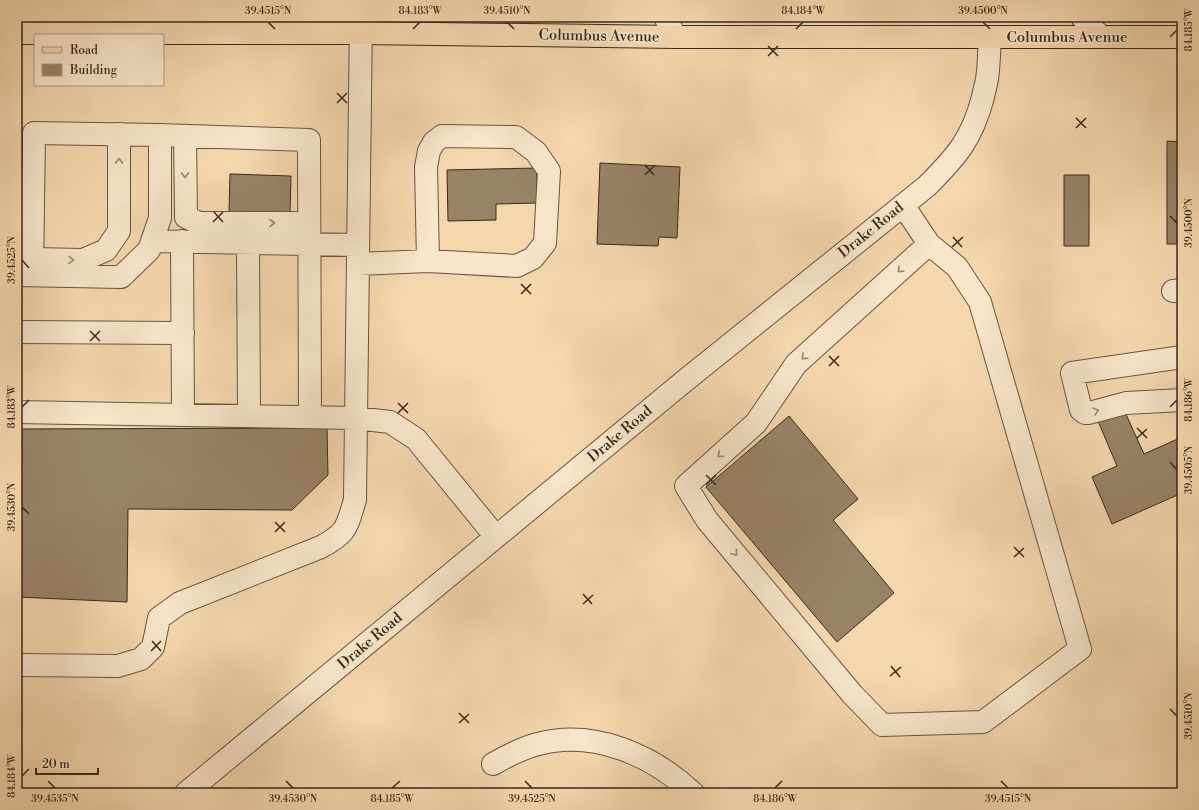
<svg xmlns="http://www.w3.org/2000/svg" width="1199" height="810" font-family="'Libre Bodoni',serif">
	<rect width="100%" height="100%" fill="#f5d7ae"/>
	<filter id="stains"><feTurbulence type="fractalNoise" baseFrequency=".005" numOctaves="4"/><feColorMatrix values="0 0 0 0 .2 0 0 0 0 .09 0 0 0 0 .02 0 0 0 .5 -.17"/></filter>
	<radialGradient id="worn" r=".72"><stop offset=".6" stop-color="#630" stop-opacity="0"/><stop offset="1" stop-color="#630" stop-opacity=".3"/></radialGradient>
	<path fill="#998367" stroke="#35281b" d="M1167,141L1182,142V244H1167Z
		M600,163L680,167L677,238L659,237L658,246L597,244Z
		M537,168V203L496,204V220L448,221L447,170Z
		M230,174L291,176L290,213L229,212Z
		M1064,175H1089V246H1064Z
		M1124,410L1144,454L1182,437V493L1112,524L1092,477L1117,466L1098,421Z
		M789,416L858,499L833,520L894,593L837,642L706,487Z
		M327,428L328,475L292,510L128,509L127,602L17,597V429Z"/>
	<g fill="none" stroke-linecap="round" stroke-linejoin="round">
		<g stroke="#655440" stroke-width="24">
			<path id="minor" d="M665,17L676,37
				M1082,17L1101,37
				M160,135L309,140L310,417
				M185,136L186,217L199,223H309
				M903,205L929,244L957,267L980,302L1080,649L983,722L882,725L852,694L707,520L686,486L756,423L796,364L929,244
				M153,241L358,245
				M182,241L183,415
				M248,243L249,416
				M32,259L83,260L106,250L119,231V134
				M358,264L428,261L517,266L533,258L545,243L549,171L536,152L516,137L442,136L434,142L429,151L426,167L428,261
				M17,275L121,277L149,250L160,218V135L34,133L32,275
				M1173,291L1182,290
				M17,332L183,333
				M1182,357L1072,373L1081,410L1085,413H1089L1126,403L1182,400
				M17,412L356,418L390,422L416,439L496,537
				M17,665L118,666L141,659L153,647L159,618L180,603L321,547C348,532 346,528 355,500L361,17
				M493,764C507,756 522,748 538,744C594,729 652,755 693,793
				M186,793L687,379L927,186C957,156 972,139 983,97C984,91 986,85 987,79C989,66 989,51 990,37"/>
		</g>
		<g stroke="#35281b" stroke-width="24">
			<path id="major" d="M17,33H360L676,37H1182"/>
		</g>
		<use href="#minor" stroke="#f8e5ca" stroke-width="22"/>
		<use href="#major" stroke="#f5d7ae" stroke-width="22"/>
	</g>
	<defs><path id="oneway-chevron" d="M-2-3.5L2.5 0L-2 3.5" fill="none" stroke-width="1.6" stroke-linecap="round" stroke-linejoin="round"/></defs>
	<g stroke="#968672">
		<use href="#oneway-chevron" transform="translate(119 161) rotate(-90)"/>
		<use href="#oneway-chevron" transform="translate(185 175) rotate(90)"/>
		<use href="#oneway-chevron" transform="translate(272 223)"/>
		<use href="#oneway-chevron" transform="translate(71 260) rotate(1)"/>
		<use href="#oneway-chevron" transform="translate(900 270) rotate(138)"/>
		<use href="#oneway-chevron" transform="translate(804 357) rotate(138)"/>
		<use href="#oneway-chevron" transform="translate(1096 411) rotate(-15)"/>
		<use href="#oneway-chevron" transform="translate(720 455) rotate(138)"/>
		<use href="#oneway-chevron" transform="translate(735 553) rotate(50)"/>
	</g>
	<path fill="none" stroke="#35281b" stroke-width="1.5" d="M268,22L275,29M507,22L514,29M983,22L990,29M413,29L420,22M796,29L803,22M1170,37L1177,30M768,46L778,56M768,56L778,46M337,93L347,103M337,103L347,93M1076,118L1086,128M1076,128L1086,118M645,165L654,175M645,175L655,165M214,212L223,222M1170,216L1177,223M213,222L223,212M953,237L962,247M952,247L963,237M22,260L29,268M521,284L531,294M521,294L531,284M90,331L100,341M90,341L100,331M829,356L839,366M829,366L839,356M398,403L408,413M22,407L29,400M1170,407L1177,400M398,413L408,403M1137,428L1147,438M1137,438L1147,429M1170,462L1177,470M706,475L716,485M706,485L716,475M22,507L29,514M275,522L285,532M275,532L285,522M1014,547L1024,557M1014,557L1024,548M583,594L592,604M583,604L593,595M152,641L161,651M151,651L161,641M891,666L900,677M890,676L901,667M1170,709L1177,716M459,713L469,723M459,723L469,714M22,776L29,769M48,781L55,788M286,781L293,788M525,781L532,788M1001,781L1008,788M392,788L400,781M775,788L782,781"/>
	<g text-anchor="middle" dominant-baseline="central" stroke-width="3.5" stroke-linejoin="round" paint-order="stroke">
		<g font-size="15" fill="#35281b" stroke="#f8e5ca">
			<text transform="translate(599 36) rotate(1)">Columbus Avenue</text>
			<text x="1067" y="37">Columbus Avenue</text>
			<text transform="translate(871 230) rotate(-39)">Drake Road</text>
			<text transform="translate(620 434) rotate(-40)">Drake Road</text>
			<text transform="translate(370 641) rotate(-40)">Drake Road</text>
		</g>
	</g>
	<rect width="1199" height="810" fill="none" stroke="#f5d7ae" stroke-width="44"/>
	<rect x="34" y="34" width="130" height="52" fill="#f8e5ca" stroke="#aa9984"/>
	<rect x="42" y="47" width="20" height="6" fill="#f5d7ae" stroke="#aa9984"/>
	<text x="70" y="54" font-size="12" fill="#35281b">Road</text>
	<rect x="42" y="64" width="20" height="12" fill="#998367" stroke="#aa9984"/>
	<text x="70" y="74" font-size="12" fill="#35281b">Building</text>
	<path d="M36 768v6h62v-6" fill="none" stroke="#35281b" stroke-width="2"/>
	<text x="42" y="768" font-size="12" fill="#35281b" stroke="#f8e5ca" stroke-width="3" paint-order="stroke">20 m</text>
	<rect x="22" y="22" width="1155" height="766" fill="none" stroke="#35281b" stroke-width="1.5"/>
	<g font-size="10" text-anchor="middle" fill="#35281b">
		<text x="268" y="14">39.4515°N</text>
		<text x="420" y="14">84.183°W</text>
		<text x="507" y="14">39.4510°N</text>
		<text x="803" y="14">84.184°W</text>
		<text x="983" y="14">39.4500°N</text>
		<text transform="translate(1188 30) rotate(-90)" y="4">84.185°W</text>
		<text transform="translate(1188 223) rotate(-90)" y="4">39.4500°N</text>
		<text transform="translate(11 260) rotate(-90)" y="4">39.4525°N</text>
		<text transform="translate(1188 400) rotate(-90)" y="4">84.186°W</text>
		<text transform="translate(11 407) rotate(-90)" y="4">84.183°W</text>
		<text transform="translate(1188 470) rotate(-90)" y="4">39.4505°N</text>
		<text transform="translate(11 507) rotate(-90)" y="4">39.4530°N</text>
		<text transform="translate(1188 716) rotate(-90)" y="4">39.4510°N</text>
		<text transform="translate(11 776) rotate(-90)" y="4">84.184°W</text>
		<text x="55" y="802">39.4535°N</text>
		<text x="293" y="802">39.4530°N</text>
		<text x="392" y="802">84.185°W</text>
		<text x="532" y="802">39.4525°N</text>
		<text x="775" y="802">84.186°W</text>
		<text x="1008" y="802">39.4515°N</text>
	</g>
	<rect width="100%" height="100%" filter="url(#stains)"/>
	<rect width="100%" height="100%" fill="url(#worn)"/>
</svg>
